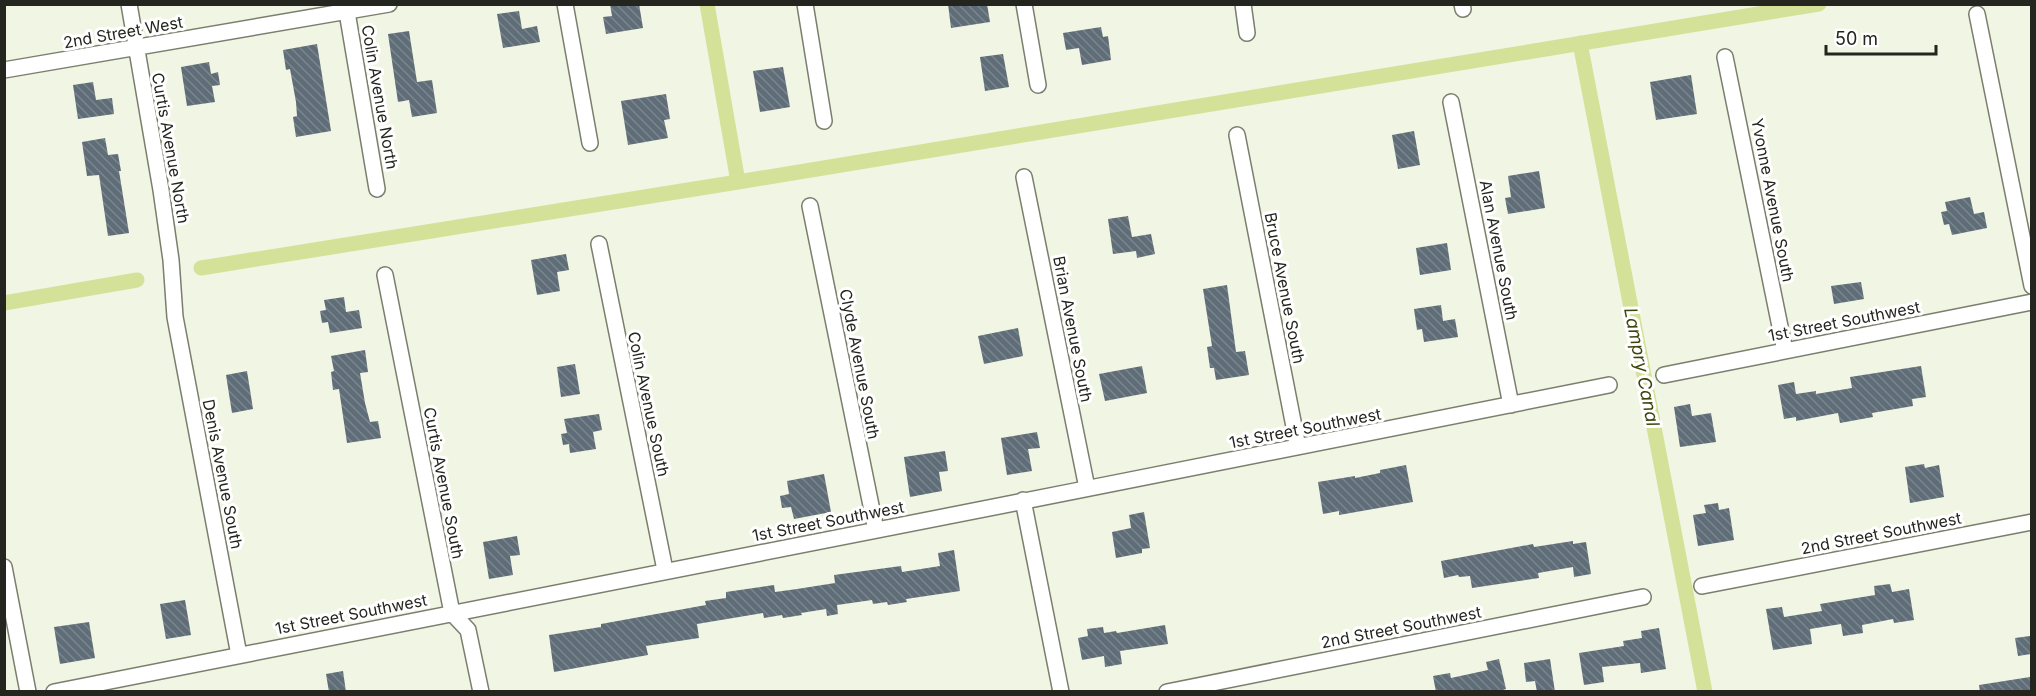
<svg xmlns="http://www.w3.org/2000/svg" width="2036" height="696" font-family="Inter,sans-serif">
	<defs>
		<pattern id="building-back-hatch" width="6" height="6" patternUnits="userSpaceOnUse" patternTransform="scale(1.5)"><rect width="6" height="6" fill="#5f6d78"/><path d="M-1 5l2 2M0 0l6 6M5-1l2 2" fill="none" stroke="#7b858c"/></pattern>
	</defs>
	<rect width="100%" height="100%" fill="#f1f5e3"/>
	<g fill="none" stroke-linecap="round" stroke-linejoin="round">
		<path stroke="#d3e298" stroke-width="15" d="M707,4L738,182
			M1580,43L1705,692
			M201,268L738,182L1819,4
			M4,303L137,280"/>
	</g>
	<path fill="url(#building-back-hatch)" d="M610,4H639L643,28L606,34L603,17L612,16Z
		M948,4H987L990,22L951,28Z
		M519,11L522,29L537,26L540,42L503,48L497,14Z
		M1101,27L1103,37L1108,36L1111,60L1082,65L1079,48L1066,50L1063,33Z
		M409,31L417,82L432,80L437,113L412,117L409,100L398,102L388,34Z
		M317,44L331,131L296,137L293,117L297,116L296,102L290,69L286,70L283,50Z
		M1003,54L1009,87L985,91L980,57Z
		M209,62L211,74L218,72L220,85L212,86L215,102L187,106L181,67Z
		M783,67L790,107L760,112L753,71Z
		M1691,75L1697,114L1656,120L1650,82Z
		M93,82L96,100L112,98L114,114L78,119L73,85Z
		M666,94L670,119L664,120L668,138L628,145L621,101Z
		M1414,131L1420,165L1398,169L1392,135Z
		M105,138L108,155L118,154L121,171H119L129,233L108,236L99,175L87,176L82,142Z
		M1539,171L1545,208L1508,214L1505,198L1511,197L1508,176Z
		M1970,197L1974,214L1984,212L1987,228L1952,235L1949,224L1944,225L1941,212L1947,211L1945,202Z
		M1128,216L1132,237L1151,234L1155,254L1137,258L1136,251L1113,254L1108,219Z
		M1447,243L1451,270L1420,275L1416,248Z
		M566,254L569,270L557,272L560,291L537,295L531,260Z
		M1861,282L1864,299L1834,304L1831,286Z
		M1227,285L1236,352L1245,351L1249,375L1216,380L1214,368H1210L1207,347L1212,346L1203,289Z
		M344,297L346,312L359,310L362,328L330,333L328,322L322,323L320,311L326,310L324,300Z
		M1441,305L1443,321L1455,319L1458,337L1424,342L1422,329L1417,330L1414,309Z
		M1018,328L1023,356L984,364L978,336Z
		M365,350L368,372L360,373L365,403L370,422L378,421L381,438L347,443L339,389L333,390L331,372L334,371L331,356Z
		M575,364L580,394L561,397L557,367Z
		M1142,366L1147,393L1105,401L1099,374Z
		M1921,366L1926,397L1912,399L1913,406L1872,413L1873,417L1840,423L1838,413L1796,421V417L1784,419L1778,385L1794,382L1796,394L1816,391V394L1852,388L1850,377Z
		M247,371L253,409L232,413L226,375Z
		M1690,404L1692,416L1711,413L1716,442L1680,447L1674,407Z
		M599,414L602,430L593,432L596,449L570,453L569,444L563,445L561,434L567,433L564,419Z
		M1037,432L1040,448L1028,449L1032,471L1007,475L1001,438Z
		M945,451L948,471L939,472L942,491L910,497L904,457Z
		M1924,464L1925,468L1939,465L1944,497L1910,503L1905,467Z
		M1406,465L1413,502L1339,515V511L1323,514L1318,482L1355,476V478L1380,473V470Z
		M824,474L831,512L794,519L791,507L782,508L780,496L789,494L787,481Z
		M1718,503L1719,510L1729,508L1734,540L1698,546L1693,515L1706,513L1704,505Z
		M1144,512L1150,548L1142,549V553L1116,558L1112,532L1131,528L1129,515Z
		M517,536L520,555L510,556L513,575L489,579L483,542Z
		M1573,541V544L1586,542L1591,574L1574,577L1573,567L1538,573L1539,578L1472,588L1470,576L1459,577L1458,575L1444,578L1441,561L1533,544L1534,547Z
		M954,550L960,591L906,599L907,602L888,605L887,602L873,604L872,600L837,605L838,614L827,616L826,609L801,613L802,615L783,618L782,615L764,618L763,613L697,624L699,638L646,646L648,655L554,672L549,635L601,627V624L706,605L705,601L726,598V592L774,585L775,592L797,589L835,583L834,575L901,566L902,572L940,566L938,553Z
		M1890,584L1892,592L1909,589L1914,620L1894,623L1893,619L1862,625L1863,633L1843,636L1841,624L1810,629L1812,644L1773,650L1766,609L1782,607L1784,617L1822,611L1820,604L1875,595L1874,586Z
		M185,600L191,635L166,639L160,604Z
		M89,622L95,658L60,664L54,627Z
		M1165,625L1168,644L1120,651L1122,664L1105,667L1104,656L1082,660L1078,638L1088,636L1087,629L1103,627L1104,633L1116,631L1117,633Z
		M1659,628L1666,669L1641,673L1640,663L1602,667L1604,682L1584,685L1579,653L1624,646L1623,641L1642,638L1641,631Z
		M2030,636L2031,654L2018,656L2015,638Z
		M1499,659L1506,689L1496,692H1436L1433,676L1450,673L1451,678L1488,670L1486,662Z
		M1550,659L1555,692H1537L1535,681L1526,682L1524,663Z
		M343,671L346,692H329L326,674Z
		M2030,677L2031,692H1980L1979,685Z"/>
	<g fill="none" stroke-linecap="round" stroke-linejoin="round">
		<g stroke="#7a7e6e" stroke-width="18">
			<path id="street" d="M129,4L161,190L171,260L175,317L239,655
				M565,4L590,143
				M805,4L824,121
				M1024,4L1038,85
				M1243,4L1247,33
				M1462,4L1463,9
				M347,12L377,189
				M1977,14L2032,286
				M1725,57L1785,351
				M4,70L389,4
				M1451,102L1511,405
				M1237,135L1298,447
				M1024,177L1087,488
				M810,206L876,530
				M599,244L665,570
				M385,275L452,613L468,630L481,692
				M1664,375L2032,302
				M1023,500L1061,692
				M4,567L28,692
				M1702,586L2032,522
				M54,692C572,589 1091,489 1609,385
				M1167,692L1643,597"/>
		</g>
		<use href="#street" stroke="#fff" stroke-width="15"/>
	</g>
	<g text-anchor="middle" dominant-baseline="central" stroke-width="6" stroke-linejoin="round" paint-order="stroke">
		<g font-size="16" fill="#24251f" stroke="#fff">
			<text transform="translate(123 32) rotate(-10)">2nd Street West</text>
			<text transform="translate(380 97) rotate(80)">Colin Avenue North</text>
			<text transform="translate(171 148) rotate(80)">Curtis Avenue North</text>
			<text transform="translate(1773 200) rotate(79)">Yvonne Avenue South</text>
			<text transform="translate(1499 250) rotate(79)">Alan Avenue South</text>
			<text transform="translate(1285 288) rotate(79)">Bruce Avenue South</text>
			<text transform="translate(1844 321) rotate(-11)">1st Street Southwest</text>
			<text transform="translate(1073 329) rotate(79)">Brian Avenue South</text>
			<text transform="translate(860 364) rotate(79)">Clyde Avenue South</text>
			<text transform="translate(649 404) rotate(78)">Colin Avenue South</text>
			<text transform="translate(1305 428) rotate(-11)">1st Street Southwest</text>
			<text transform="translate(223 474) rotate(79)">Denis Avenue South</text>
			<text transform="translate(444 483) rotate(79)">Curtis Avenue South</text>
			<text transform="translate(828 521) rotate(-11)">1st Street Southwest</text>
			<text transform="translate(1881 533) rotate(-11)">2nd Street Southwest</text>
			<text transform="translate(351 614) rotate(-11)">1st Street Southwest</text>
			<text transform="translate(1401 627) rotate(-11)">2nd Street Southwest</text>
		</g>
		<g font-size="18" font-style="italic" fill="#3d450d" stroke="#fff">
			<text transform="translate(1642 367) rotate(79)">Lampry Canal</text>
		</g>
	</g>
	<rect width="2036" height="696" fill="none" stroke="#24251f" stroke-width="12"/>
	<path d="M1826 45v9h110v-9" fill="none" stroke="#24251f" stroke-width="3"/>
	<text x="1835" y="45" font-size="18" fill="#24251f" stroke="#ffffff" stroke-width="4.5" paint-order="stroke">50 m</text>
</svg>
